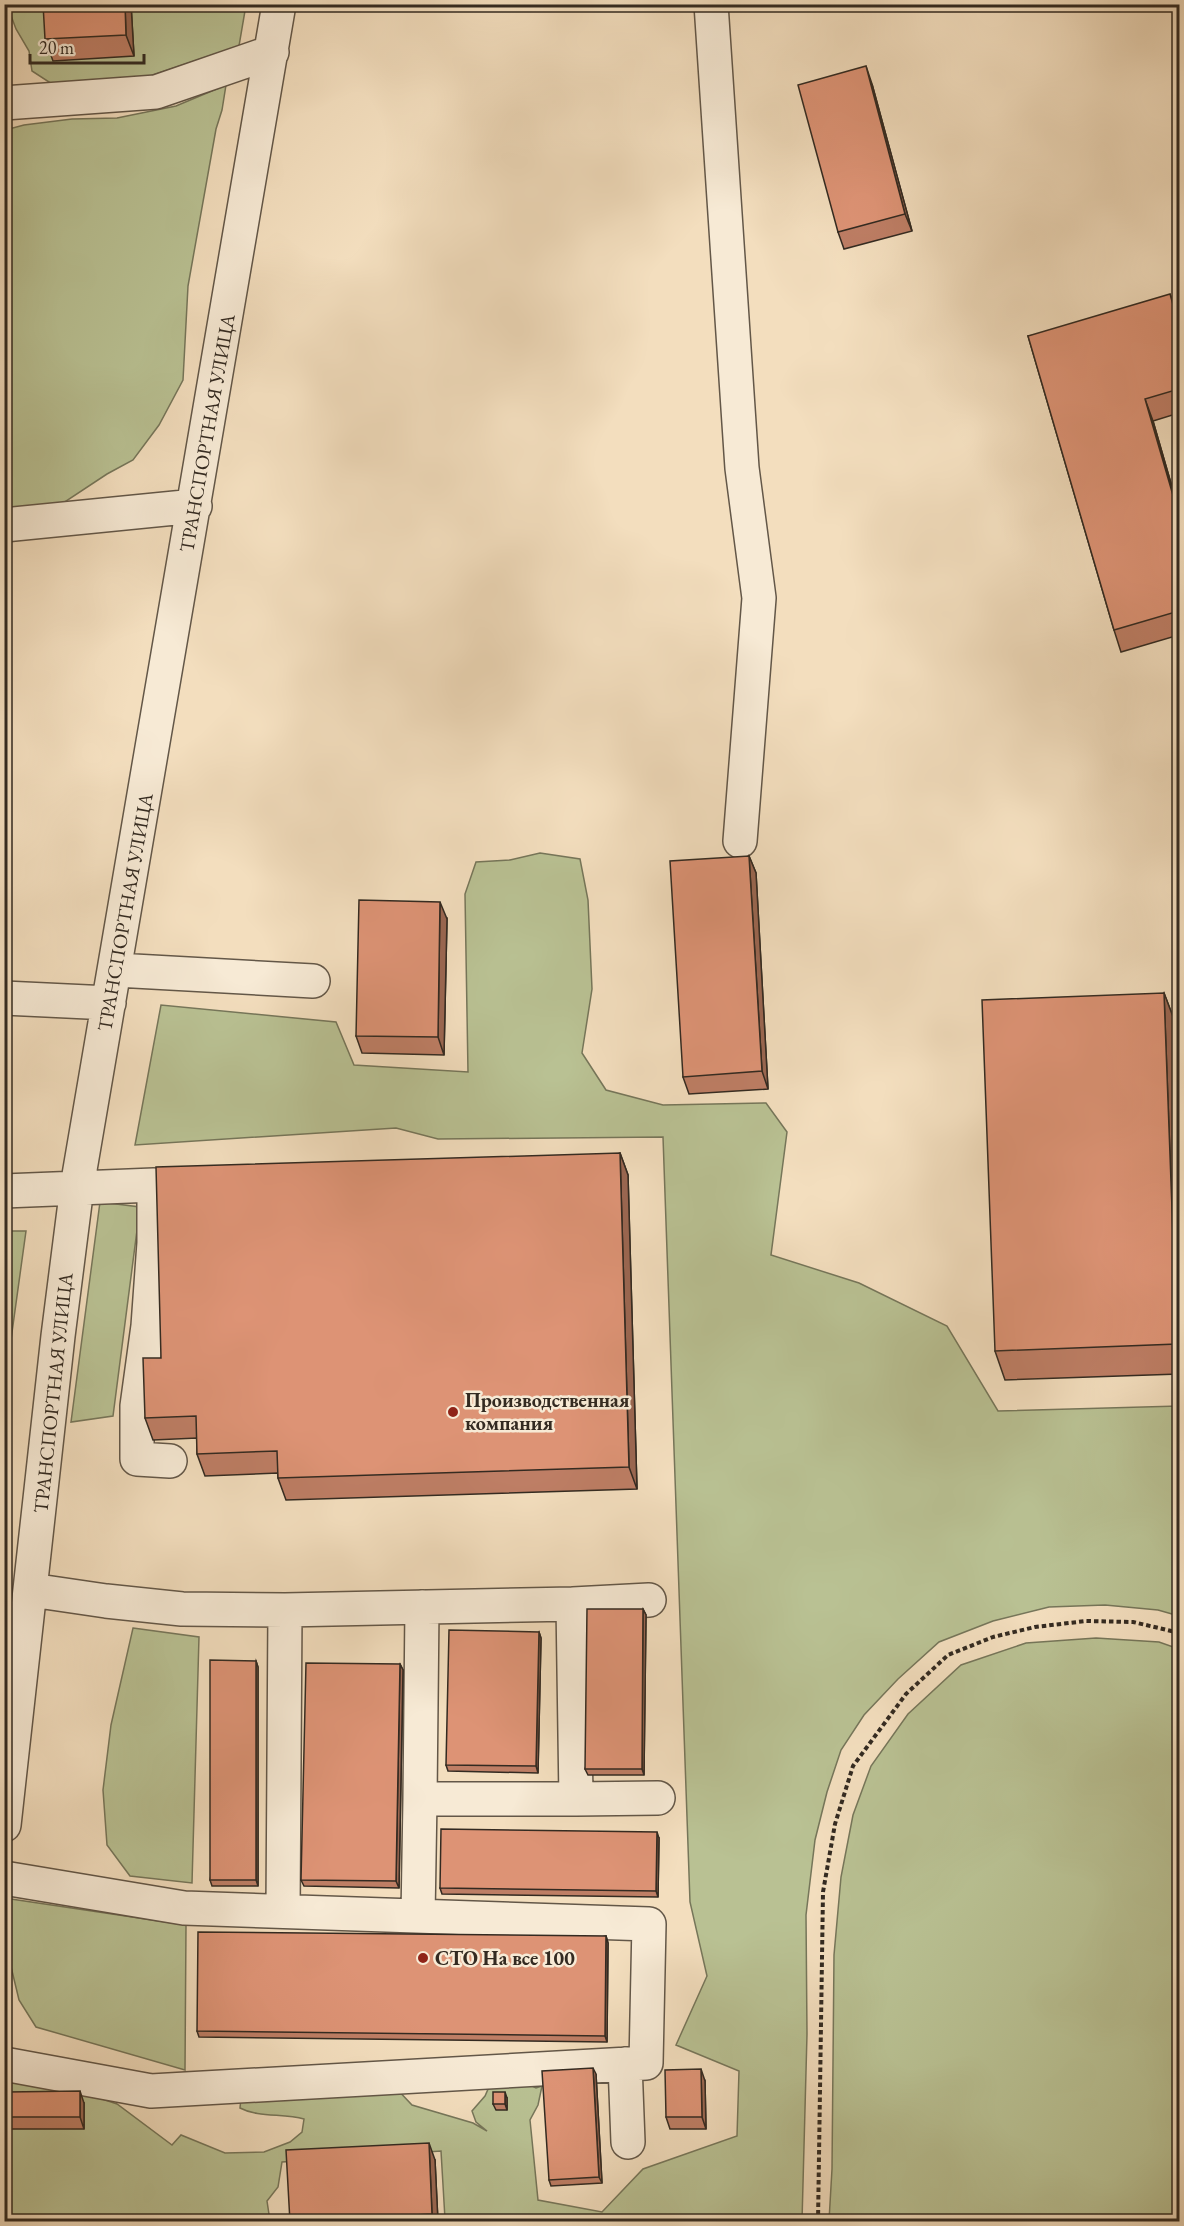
<svg xmlns="http://www.w3.org/2000/svg" width="1184" height="2226" font-family="'EB Garamond',serif">
	<rect width="100%" height="100%" fill="#f3debe"/>
	<filter id="stains"><feTurbulence type="fractalNoise" baseFrequency=".00333" numOctaves="4"/><feColorMatrix values="0 0 0 0 .2 0 0 0 0 .09 0 0 0 0 .02 0 0 0 .5 -.17"/></filter>
	<radialGradient id="worn" r=".72"><stop offset=".6" stop-color="#630" stop-opacity="0"/><stop offset="1" stop-color="#630" stop-opacity=".3"/></radialGradient>
	<path fill="#b9c193" stroke="#76765a" stroke-width="1.5" d="M7,5H246L239,46L147,77L52,84L32,71L29,51L16,29Z
		M226,85L222,110L216,129L188,286L183,380L159,425L133,460L107,474L51,511L5,515V130L24,125L72,119L117,118L176,106Z
		M540,853L580,859L588,900L592,989L582,1053L606,1090L663,1105L766,1103L787,1132L771,1255L859,1283L947,1326L998,1411L1179,1406V1616L1158,1610L1105,1605L1049,1607L993,1621L939,1642L898,1679L864,1715L841,1750L827,1792L815,1840L806,1915L807,2034L802,2221H454L445,2219L441,2151L282,2162L278,2187L267,2201L270,2221L5,2222V2066L117,2104L172,2145L181,2135L225,2153L264,2152L290,2142L302,2132L304,2119C283,2113 259,2118 240,2108L241,2098L395,2087L412,2105L473,2123L487,2131L476,2122L472,2111L485,2096L489,2087L508,2082L518,2087L530,2085L536,2088L542,2086L538,2105L530,2120L538,2200L602,2212L643,2169L737,2136L739,2071L676,2045L707,1976L690,1902L663,1137L438,1139L396,1128L135,1145L161,1005L336,1022L354,1065L468,1072L465,894L476,862L510,860Z
		M100,1202L140,1207L113,1416L71,1422Z
		M5,1231H26L5,1383L4,1231Z
		M133,1628L199,1637L192,1883L130,1876L107,1845L103,1790L111,1725Z
		M1096,1638L1159,1642L1179,1649V2221H829L832,2169L834,1955L841,1877L853,1815L871,1766L908,1714L961,1665L1026,1643Z
		M11,1899L186,1925L185,2070L36,2027L19,2000L7,1950Z"/>
	<g fill="none" stroke-linecap="round" stroke-linejoin="round">
		<g stroke="#635748" stroke-width="36">
			<path id="minor" d="M711,4L742,468L759,598L740,841
				M4,103L156,92L272,52
				M4,525L195,506
				M116,970L313,981
				M4,998L109,1003
				M4,1191L154,1185V1243L148,1326L137,1406V1459L170,1461
				M31,1590L106,1601L182,1609L285,1610L573,1604L576,1799H420L418,1916
				M573,1604L649,1600
				M420,1799L422,1607
				M576,1799L658,1798
				M4,1825L58,1336L77,1187L279,4
				M4,1878L184,1908L649,1924L646,2063L151,2091L4,2064
				M283,1911L285,1610
				M625,2064L628,2142"/>
		</g>
		<path stroke="#332a21" stroke-width="4" stroke-dasharray="4.5 3" stroke-linecap="butt" d="M818,2222L823,1892L835,1824L853,1766L906,1694L948,1655L993,1637L1035,1627L1086,1621L1133,1622L1180,1633"/>
		<use href="#minor" stroke="#f7ead5" stroke-width="33"/>
	</g>
	<path fill="#be7e65" stroke="#332a21" stroke-width="1.5" d="M131,4L134,56L53,61L45,39Z
		M872,84L912,231L844,249L838,232Z
		M1179,320V413L1153,421L1179,511V635L1121,652L1114,630L1028,336Z
		M749,856L756,873L768,1089L689,1094L683,1077Z
		M447,919L444,1055L362,1053L356,1036Z
		M1164,993L1175,1022L1179,1152V1374L1005,1380L995,1351Z
		M620,1153L628,1175L637,1489L286,1500L278,1478V1473L205,1476L197,1454V1438L153,1440L145,1418L161,1358Z
		M643,1609L646,1615L644,1775H588L585,1769Z
		M539,1632L541,1638L538,1773L448,1771L446,1765Z
		M256,1661L258,1667V1886H212L210,1880Z
		M400,1664L403,1670L399,1888L304,1886L301,1880Z
		M659,1838L658,1897L442,1894L440,1888Z
		M606,1936L608,1943L607,2042L199,2037L197,2031Z
		M596,2074L602,2183L551,2186L549,2180Z
		M705,2081L706,2129H670L666,2117Z
		M507,2098V2110H496L493,2104Z
		M84,2103V2129H11L7,2117Z
		M435,2160L438,2222H290Z"/>
	<path fill="#9b6752" stroke="#332a21" stroke-width="1.5" d="M125,4H131L134,56L126,35Z
		M866,66L872,84L912,231L905,214Z
		M1170,294L1179,320V326Z
		M1145,399L1153,421L1179,511V516Z
		M749,856L756,873L768,1089L762,1071Z
		M440,902L447,919L444,1055L438,1037Z
		M1164,993L1175,1022L1179,1152V1351L1177,1344Z
		M620,1153L628,1175L637,1489L629,1467Z
		M643,1609L646,1615L644,1775L642,1769Z
		M539,1632L541,1638L538,1773L536,1766Z
		M256,1661L258,1667V1886L256,1880Z
		M400,1664L403,1670L399,1888L396,1881Z
		M657,1832L659,1838L658,1897L656,1891Z
		M606,1936L608,1943L607,2042L605,2036Z
		M593,2068L596,2074L602,2183L599,2177Z
		M701,2069L705,2081L706,2129L702,2117Z
		M80,2091L84,2103V2129L80,2117Z
		M505,2092L507,2098V2110L505,2104Z
		M429,2143L435,2160L438,2222H435L432,2214Z"/>
	<path fill="#dd9375" stroke="#332a21" stroke-width="1.5" d="M43,4H125L126,35L45,39Z
		M866,66L905,214L838,232L798,85Z
		M1170,294L1179,326V389L1145,399L1179,516V611L1114,630L1028,336Z
		M749,856L762,1071L683,1077L670,861Z
		M359,900L440,902L438,1037L356,1036Z
		M1164,993L1177,1344L995,1351L982,1000Z
		M620,1153L629,1467L278,1478L277,1451L197,1454L196,1416L145,1418L143,1358H161L156,1167Z
		M587,1609H643L642,1769H585Z
		M449,1630L539,1632L536,1766L446,1765Z
		M210,1660L256,1661V1880H210Z
		M306,1663L400,1664L396,1881L301,1880Z
		M441,1829L657,1832L656,1891L440,1888Z
		M198,1932L606,1936L605,2036L197,2031Z
		M593,2068L599,2177L549,2180L542,2071Z
		M701,2069L702,2117H666L665,2070Z
		M80,2091V2117H7V2092Z
		M493,2092H505V2104H493Z
		M429,2143L432,2214L290,2222L286,2150Z"/>
	<g fill="#8f2418" stroke="#f7ead5" stroke-width="2">
		<circle cx="453" cy="1412" r="6"/>
		<circle cx="423" cy="1958" r="6"/>
	</g>
	<g text-anchor="middle" dominant-baseline="central" stroke-width="5" stroke-linejoin="round" paint-order="stroke">
		<g font-size="20" fill="#332a21" stroke="#f7ead5">
			<text transform="translate(207 433) rotate(-80)">ТРАНСПОРТНАЯ УЛИЦА</text>
			<text transform="translate(125 912) rotate(-80)">ТРАНСПОРТНАЯ УЛИЦА</text>
			<text transform="translate(53 1393) rotate(-84)">ТРАНСПОРТНАЯ УЛИЦА</text>
		</g>
		<g font-size="20" font-weight="bold" fill="#332a21" stroke="#f7ead5" text-anchor="start">
			<text x="465" y="1400">Производственная<tspan x="465" dy="23">компания</tspan></text>
			<text x="435" y="1958">СТО На все 100</text>
		</g>
	</g>
	<rect width="1184" height="2226" fill="none" stroke="#f3debe" stroke-width="24"/>
	<rect x="6" y="6" width="1172" height="2214" fill="none" stroke="#332a21" stroke-width="3"/>
	<rect x="12" y="12" width="1160" height="2202" fill="none" stroke="#332a21" stroke-width="1.5"/>
	<path d="M30 54v9h114v-9" fill="none" stroke="#332a21" stroke-width="3"/>
	<text x="39" y="54" font-size="18" fill="#332a21" stroke="#f7ead5" stroke-width="4.5" paint-order="stroke">20 m</text>
	<rect width="100%" height="100%" filter="url(#stains)"/>
	<rect width="100%" height="100%" fill="url(#worn)"/>
</svg>
